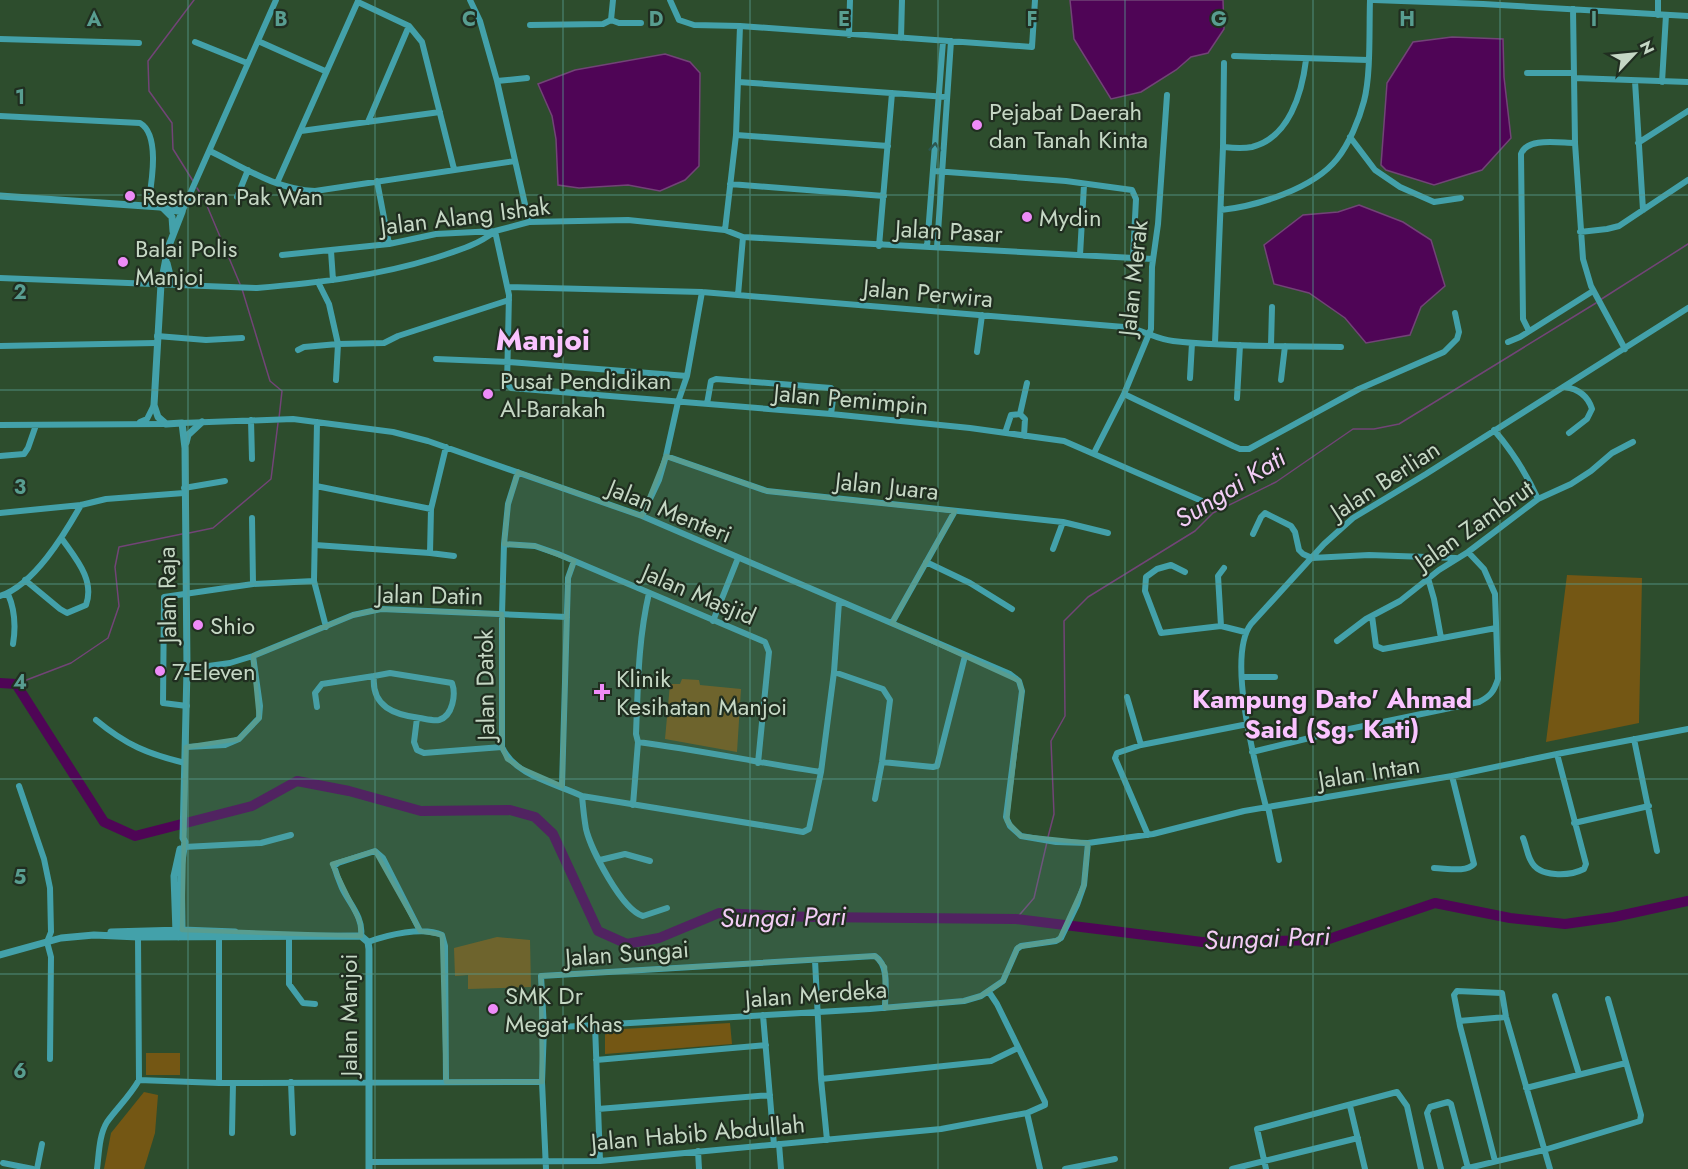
<svg xmlns="http://www.w3.org/2000/svg" width="1688" height="1169" font-family="Jost,sans-serif">
	<rect width="100%" height="100%" fill="#2d4d2d"/>
	<path fill="#745714" d="M1567,575L1642,578L1639,723L1546,742Z
		M682,679L699,680L700,685L741,689L737,752L665,739L670,684H680Z
		M497,937L530,940L531,987L468,989V975L455,976L454,948Z
		M730,1023L732,1044L605,1054V1030Z
		M146,1053H180V1075H146Z
		M144,1092L158,1095L155,1133L144,1169H104L111,1133Z"/>
	<path fill="#4f0556" stroke="#724477" stroke-width="1.5" d="M1070,0H1223L1224,29L1208,53L1191,57L1176,70L1141,92L1111,99L1074,39Z
		M1452,37L1503,39L1504,77L1511,138L1482,170L1434,185L1386,170L1381,165L1387,83L1413,42Z
		M665,54L690,62L700,73L699,166L685,180L660,191L628,185L579,188L558,185L556,139L552,116L538,84L575,70Z
		M1359,205L1403,222L1431,240L1445,286L1421,307L1410,335L1366,343L1345,318L1309,293L1274,284L1264,245L1303,215L1338,212Z"/>
	<g fill="none" stroke-linecap="round" stroke-linejoin="round">
		<path stroke="#724477" stroke-width="1.5" d="M193,181L173,149L172,123L149,91L148,61L194,0
			M197,188L205,201L240,284
			M242,289L270,381L282,391L279,418
			M1600,300L1688,244
			M189,533L213,528L271,479L278,423
			M16,684L71,663L108,638L119,606L115,567L119,547L182,534
			M1048,837L1054,814L1051,741L1065,716L1064,621L1088,597L1195,531L1213,513L1276,482L1353,429H1374L1399,424L1596,303
			M1016,919L1034,898L1047,842"/>
		<path stroke="#4f0556" stroke-width="10" d="M0,683L16,684L104,822L135,836L252,806L297,781L349,791L421,811L510,810L535,817L553,834L598,931L627,944L659,938L719,913L810,917L1016,919L1202,942L1326,940L1435,903L1510,918L1565,924L1614,917L1688,901"/>
		<path stroke="#43a1aa" stroke-width="6" d="M470,0L480,21L497,81L529,222
			M670,0L679,20L694,25L740,26L1032,47L1035,0
			M1374,0L1483,4L1688,16
			M358,2L409,26L422,42L454,169
			M1573,9L1575,143L1583,259L1591,286L1625,349
			M1658,15V0
			M611,20L619,23H641
			M530,25L603,24L611,20L613,0
			M849,35L850,0
			M901,38L902,0
			M0,39L139,43
			M258,41L325,71
			M195,42L247,63
			M1234,56L1368,60
			M1527,73H1574
			M1574,78L1688,82
			M497,81L527,78
			M1635,81L1643,210
			M738,82L947,97
			M1662,82L1666,15
			M0,116L140,123C161,135 151,186 148,206
			M368,122L409,26
			M301,131L440,112
			M736,135L888,146
			M1350,137L1375,170L1400,187L1434,202L1461,198
			M1638,143L1688,111
			M1223,147C1233,148 1242,149 1252,147C1289,138 1302,93 1306,60
			M210,151C243,167 277,190 315,191L515,161
			M934,171L1066,181L1132,190L1136,199L1133,258
			M377,181L389,244
			M277,183L358,1
			M730,184L884,196
			M237,197L248,170
			M1221,210C1257,206 1313,189 1337,159C1349,144 1359,120 1364,101C1371,75 1369,29 1370,0
			M182,212L276,0
			M725,230L736,135L740,26
			M495,231L509,295L507,384L511,388L831,414L970,428L1064,441L1202,501
			M1580,232L1607,229L1619,226L1688,180
			M879,246L892,93
			M927,247L943,41
			M937,247L951,41
			M331,251L333,280
			M282,255L389,244L436,234L495,231L529,222L628,220L725,230L743,237L1153,259
			M1080,255L1084,185
			M0,278L257,288C317,283 377,276 435,258C456,251 476,246 494,232
			M318,282L329,304L338,344L336,380
			M508,287L702,292L1124,327C1142,329 1155,339 1173,341C1229,347 1286,346 1341,347
			M738,295L743,237
			M1529,331L1523,319L1521,154C1527,137 1559,143 1575,143
			M157,336L206,340L242,338
			M1508,342L1520,337L1593,291
			M1215,343L1223,147L1224,63
			M1271,345L1272,307
			M0,346L156,343
			M298,350L304,347L338,344L384,343L398,336L509,300
			M977,352L982,315
			M436,359L509,362L687,376
			M1190,378L1192,343
			M1281,380L1285,346
			M1565,387C1578,389 1588,396 1592,409L1587,419L1569,433
			M1124,394L1233,446L1240,449H1249L1359,389L1444,352L1457,339L1459,332L1455,313
			M1237,398L1240,345
			M707,404L711,381L716,379L831,388L834,392L831,414
			M1020,414L1027,383
			M251,420L252,459
			M140,422L147,419L154,405
			M317,422L314,581L326,627
			M182,423L293,419L393,432L428,441L642,516L1010,674L1019,681L1022,691L1006,817L1010,826L1021,836L1056,842L1088,843L1153,834L1244,811L1452,776L1557,754L1688,729
			M0,425L166,424
			M1494,430C1513,452 1526,473 1538,499
			M1005,433L1011,415L1020,414L1025,419L1024,436
			M1094,453L1124,394L1151,329L1152,267L1158,224L1167,95
			M0,456L24,454L28,448L36,425
			M666,456L767,491L1063,522L1108,533
			M518,472L508,504L504,544L502,614V747C515,776 555,783 582,796L803,832L809,829L821,772L834,672L839,602
			M316,486L431,509
			M184,488L225,481
			M0,513L81,505L106,499L184,493
			M642,516L659,480L666,456L678,402L687,376L702,292
			M252,518L253,584
			M1253,534L1261,517L1265,513L1291,526L1295,532L1299,550L1303,554L1312,558L1369,555L1456,558
			M504,544L535,546L558,554L765,642L769,652L758,763
			M315,545L430,553L431,509L446,447
			M1053,549L1063,522
			M430,553L454,556
			M926,562L970,583L1012,609
			M1185,572L1171,565L1157,569L1146,577L1145,591L1161,633L1221,626L1245,632
			M1428,578L1434,599L1441,638
			M25,580L60,609L67,613L86,605C95,580 76,559 62,539
			M8,594C15,610 16,626 13,644
			M0,596C34,585 64,535 81,505
			M1372,616L1376,646L1383,649L1496,628
			M713,621L738,558
			M892,623L955,511
			M1221,626L1218,576L1224,568
			M1337,641L1366,619L1400,601L1439,570L1468,552L1538,499L1571,484L1591,471L1612,453L1633,442
			M187,669L230,663L253,656L353,615L381,609L567,617
			M834,672L883,689L890,700L882,762L875,799
			M390,673L452,683C456,694 453,716 439,720C434,721 426,719 420,718C395,715 371,707 374,676Z
			M1242,677H1275
			M1127,697L1141,745
			M187,706L163,703L164,597L253,584L314,581
			M317,707L315,693L322,684L374,676
			M417,718L414,742L417,750L424,753L502,747
			M96,720C126,745 148,754 185,763
			M1634,739L1657,851
			M638,742C699,750 760,763 821,772
			M186,747L225,745L239,739L259,718L260,706L253,656
			M1252,752L1330,733L1479,702C1491,696 1494,691 1498,679L1495,594L1484,569L1468,552
			M882,762L933,767L937,766L965,656
			M19,786L44,859L50,888L51,932L47,942L51,957L50,1059
			M562,786L568,578L574,561
			M582,796C583,807 584,818 586,829C591,850 622,910 643,916L667,908
			M633,805L638,742L636,734C638,685 638,641 649,593
			M1266,807C1256,767 1226,657 1251,624L1324,544L1353,518L1426,474L1688,308
			M1268,807L1279,860
			M1574,823L1649,806
			M1148,835L1115,758L1117,753L1141,745L1248,724
			M1523,838C1526,845 1527,854 1531,861C1539,878 1570,876 1584,869L1586,864L1557,754
			M184,847L261,843L291,835
			M600,860L625,854L650,861
			M1434,868C1446,868 1466,873 1474,864L1452,776
			M289,935V984L303,1003L315,1004
			M361,936C364,918 349,903 342,888C339,881 336,873 334,866L338,863L375,851L383,858L420,931
			M368,942C387,935 423,926 442,935L445,946L446,1082
			M815,960L821,1079L827,1140
			M989,992L997,1004L1045,1102V1105L1027,1113L1040,1169
			M1555,996L1579,1074
			M763,1015L774,1145
			M1459,1021L1506,1017
			M595,1025L600,1161
			M544,1028L870,1009L964,1001L981,996L1003,981L1017,949L1021,946L1056,941L1061,938L1077,905L1084,885L1088,843
			M596,1060L766,1045
			M821,1079L991,1061L1018,1048
			M139,1080L219,1083L542,1082
			M291,1082L293,1133
			M219,1083V936
			M1526,1088L1626,1063
			M1350,1106L1365,1169
			M598,1109L770,1095
			M232,1133L233,1083
			M779,1144L781,1169
			M698,1151L699,1169
			M1495,1161L1460,1026L1454,995L1457,991L1502,993L1506,1017L1550,1169
			M369,1162L600,1161L941,1129L1027,1113
			M3,1163L33,1169
			M37,1169L42,1144
			M97,1169C99,1154 99,1135 107,1122C117,1108 130,1096 139,1080L138,937
			M546,1169L542,1082L544,1028L541,976L875,956C890,966 885,991 885,1008
			M1065,1169L1115,1159
			M1232,1169L1358,1138
			M1266,1169L1257,1129L1397,1092L1407,1106L1421,1169
			M1441,1169L1427,1113L1430,1107L1448,1102L1451,1104L1468,1168
			M1464,1169L1544,1150L1640,1121L1641,1115L1608,999"/>
		<path stroke="#43a1aa" stroke-width="7" d="M0,196L160,207L182,212L168,248L161,284L154,405L158,417L166,424L182,423L185,448L187,669L183,838L185,842L181,867L182,930L178,937
			M163,208L172,217L173,231
			M171,208L181,206L188,201
			M167,263L170,275L179,285
			M186,443L188,435L202,422
			M111,932L182,930L235,932
			M176,933L174,876L180,849
			M0,955L61,938L94,935L138,937L361,936L368,942L369,949V1169"/>
	</g>
	<defs><path id="oneway-chevron" d="M-2-3.5L2.5 0L-2 3.5" fill="none" stroke-width="1.6" stroke-linecap="round" stroke-linejoin="round" transform="scale(1.5)"/></defs>
	<use stroke="#2c5650" href="#oneway-chevron" transform="translate(935 147) rotate(-86)"/>
	<path fill="#589d90" fill-opacity="0.2" stroke="#589d90" stroke-width="4.5" stroke-linejoin="round" d="M666,456L767,491L955,511L892,623L1019,681L1022,691L1007,821L1021,836L1088,843L1084,885L1059,940L1018,947L1003,981L981,996L964,1001L885,1008V967L875,956L541,976L542,1082H446L442,935L420,931L375,851L332,864L360,922L361,936L182,930L186,747L239,739L259,718L253,656L353,615L381,609L502,614V747L507,759L521,768L562,786L568,578L574,561L535,546L504,544L508,504L518,472L642,516Z"/>
	<path fill="none" stroke="#589d90" stroke-width="1.5" stroke-opacity="0.55" d="M188,0V1169M375,0V1169M563,0V1169M750,0V1169M938,0V1169M1125,0V1169M1313,0V1169M1500,0V1169M0,195H1688M0,390H1688M0,584H1688M0,779H1688M0,974H1688"/>
	<g fill="#ee8bf8" stroke="#202e20" stroke-width="2">
		<circle cx="977" cy="125" r="6"/>
		<circle cx="130" cy="196" r="6"/>
		<circle cx="1027" cy="217" r="6"/>
		<circle cx="123" cy="262" r="6"/>
		<circle cx="488" cy="394" r="6"/>
		<circle cx="198" cy="625" r="6"/>
		<circle cx="160" cy="671" r="6"/>
		<path d="M599 683h6v6h6v6h-6v6h-6v-6h-6v-6h6z"/>
		<circle cx="493" cy="1009" r="6"/>
	</g>
	<g text-anchor="middle" dominant-baseline="central" stroke-width="4.5" stroke-linejoin="round" paint-order="stroke">
		<g font-size="24" fill="#c5d7c4" stroke="#202e20" text-anchor="start">
			<text x="989" y="111">Pejabat Daerah<tspan x="989" dy="28">dan Tanah Kinta</tspan></text>
			<text x="142" y="196">Restoran Pak Wan</text>
			<text x="1039" y="217">Mydin</text>
			<text x="135" y="248">Balai Polis<tspan x="135" dy="28">Manjoi</tspan></text>
			<text x="500" y="380">Pusat Pendidikan<tspan x="500" dy="28">Al-Barakah</tspan></text>
			<text x="210" y="625">Shio</text>
			<text x="172" y="671">7-Eleven</text>
			<text x="616" y="678">Klinik<tspan x="616" dy="28">Kesihatan Manjoi</tspan></text>
			<text x="505" y="995">SMK Dr<tspan x="505" dy="28">Megat Khas</tspan></text>
		</g>
		<g font-size="24" fill="#c5d7c4" stroke="#202e20">
			<text transform="translate(465 216) rotate(-7)">Jalan Alang Ishak</text>
			<text transform="translate(949 231) rotate(3)">Jalan Pasar</text>
			<text transform="translate(1133 278) rotate(-84)">Jalan Merak</text>
			<text transform="translate(928 293) rotate(5)">Jalan Perwira</text>
			<text transform="translate(851 399) rotate(5)">Jalan Pemimpin</text>
			<text transform="translate(1385 480) rotate(-33)">Jalan Berlian</text>
			<text transform="translate(887 486) rotate(6)">Jalan Juara</text>
			<text transform="translate(670 511) rotate(22)">Jalan Menteri</text>
			<text transform="translate(1474 525) rotate(-35)">Jalan Zambrut</text>
			<text transform="translate(699 594) rotate(23)">Jalan Masjid</text>
			<text transform="translate(167 595) rotate(-91)">Jalan Raja</text>
			<text transform="translate(430 595) rotate(1)">Jalan Datin</text>
			<text transform="translate(485 685) rotate(-91)">Jalan Datok</text>
			<text transform="translate(1369 772) rotate(-9)">Jalan Intan</text>
			<text transform="translate(627 953) rotate(-4)">Jalan Sungai</text>
			<text transform="translate(816 994) rotate(-4)">Jalan Merdeka</text>
			<text transform="translate(348 1015) rotate(-90)">Jalan Manjoi</text>
			<text transform="translate(698 1133) rotate(-5)">Jalan Habib Abdullah</text>
		</g>
		<g font-size="26" font-style="italic" fill="#f2cdf5" stroke="#202e20">
			<text transform="translate(1230 488) rotate(-32)">Sungai Kati</text>
			<text transform="translate(783 917) rotate(-1)">Sungai Pari</text>
			<text transform="translate(1267 938) rotate(-2)">Sungai Pari</text>
		</g>
		<g font-size="26" font-weight="bold" fill="#fac3ff" stroke="#202e20">
			<text x="1332" y="699">Kampung Dato' Ahmad<tspan x="1332" dy="30">Said (Sg. Kati)</tspan></text>
		</g>
		<g font-size="30" font-weight="bold" fill="#fac3ff" stroke="#202e20">
			<text x="543" y="339">Manjoi</text>
		</g>
	</g>
	<g font-size="20" text-anchor="middle" font-weight="bold" fill="#589d90" stroke="#202e20" stroke-width="4.5" stroke-linejoin="round" paint-order="stroke">
		<text x="94" y="26">A</text>
		<text x="281" y="26">B</text>
		<text x="469" y="26">C</text>
		<text x="656" y="26">D</text>
		<text x="844" y="26">E</text>
		<text x="1032" y="26">F</text>
		<text x="1219" y="26">G</text>
		<text x="1407" y="26">H</text>
		<text x="1594" y="26">I</text>
		<text x="20" y="104">1</text>
		<text x="20" y="299">2</text>
		<text x="20" y="494">3</text>
		<text x="20" y="689">4</text>
		<text x="20" y="884">5</text>
		<text x="20" y="1078">6</text>
	</g>
	<g transform="translate(1634 54) rotate(64)" stroke="#202e20" stroke-width="4.5" paint-order="stroke">
	<path d="M0-4.5L10 22L0 15L-10 22Z" fill="#c5d7c4"/>
	<text y="-9" font-size="16" font-weight="bold" text-anchor="middle" fill="#c5d7c4">N</text>
	</g>
</svg>
